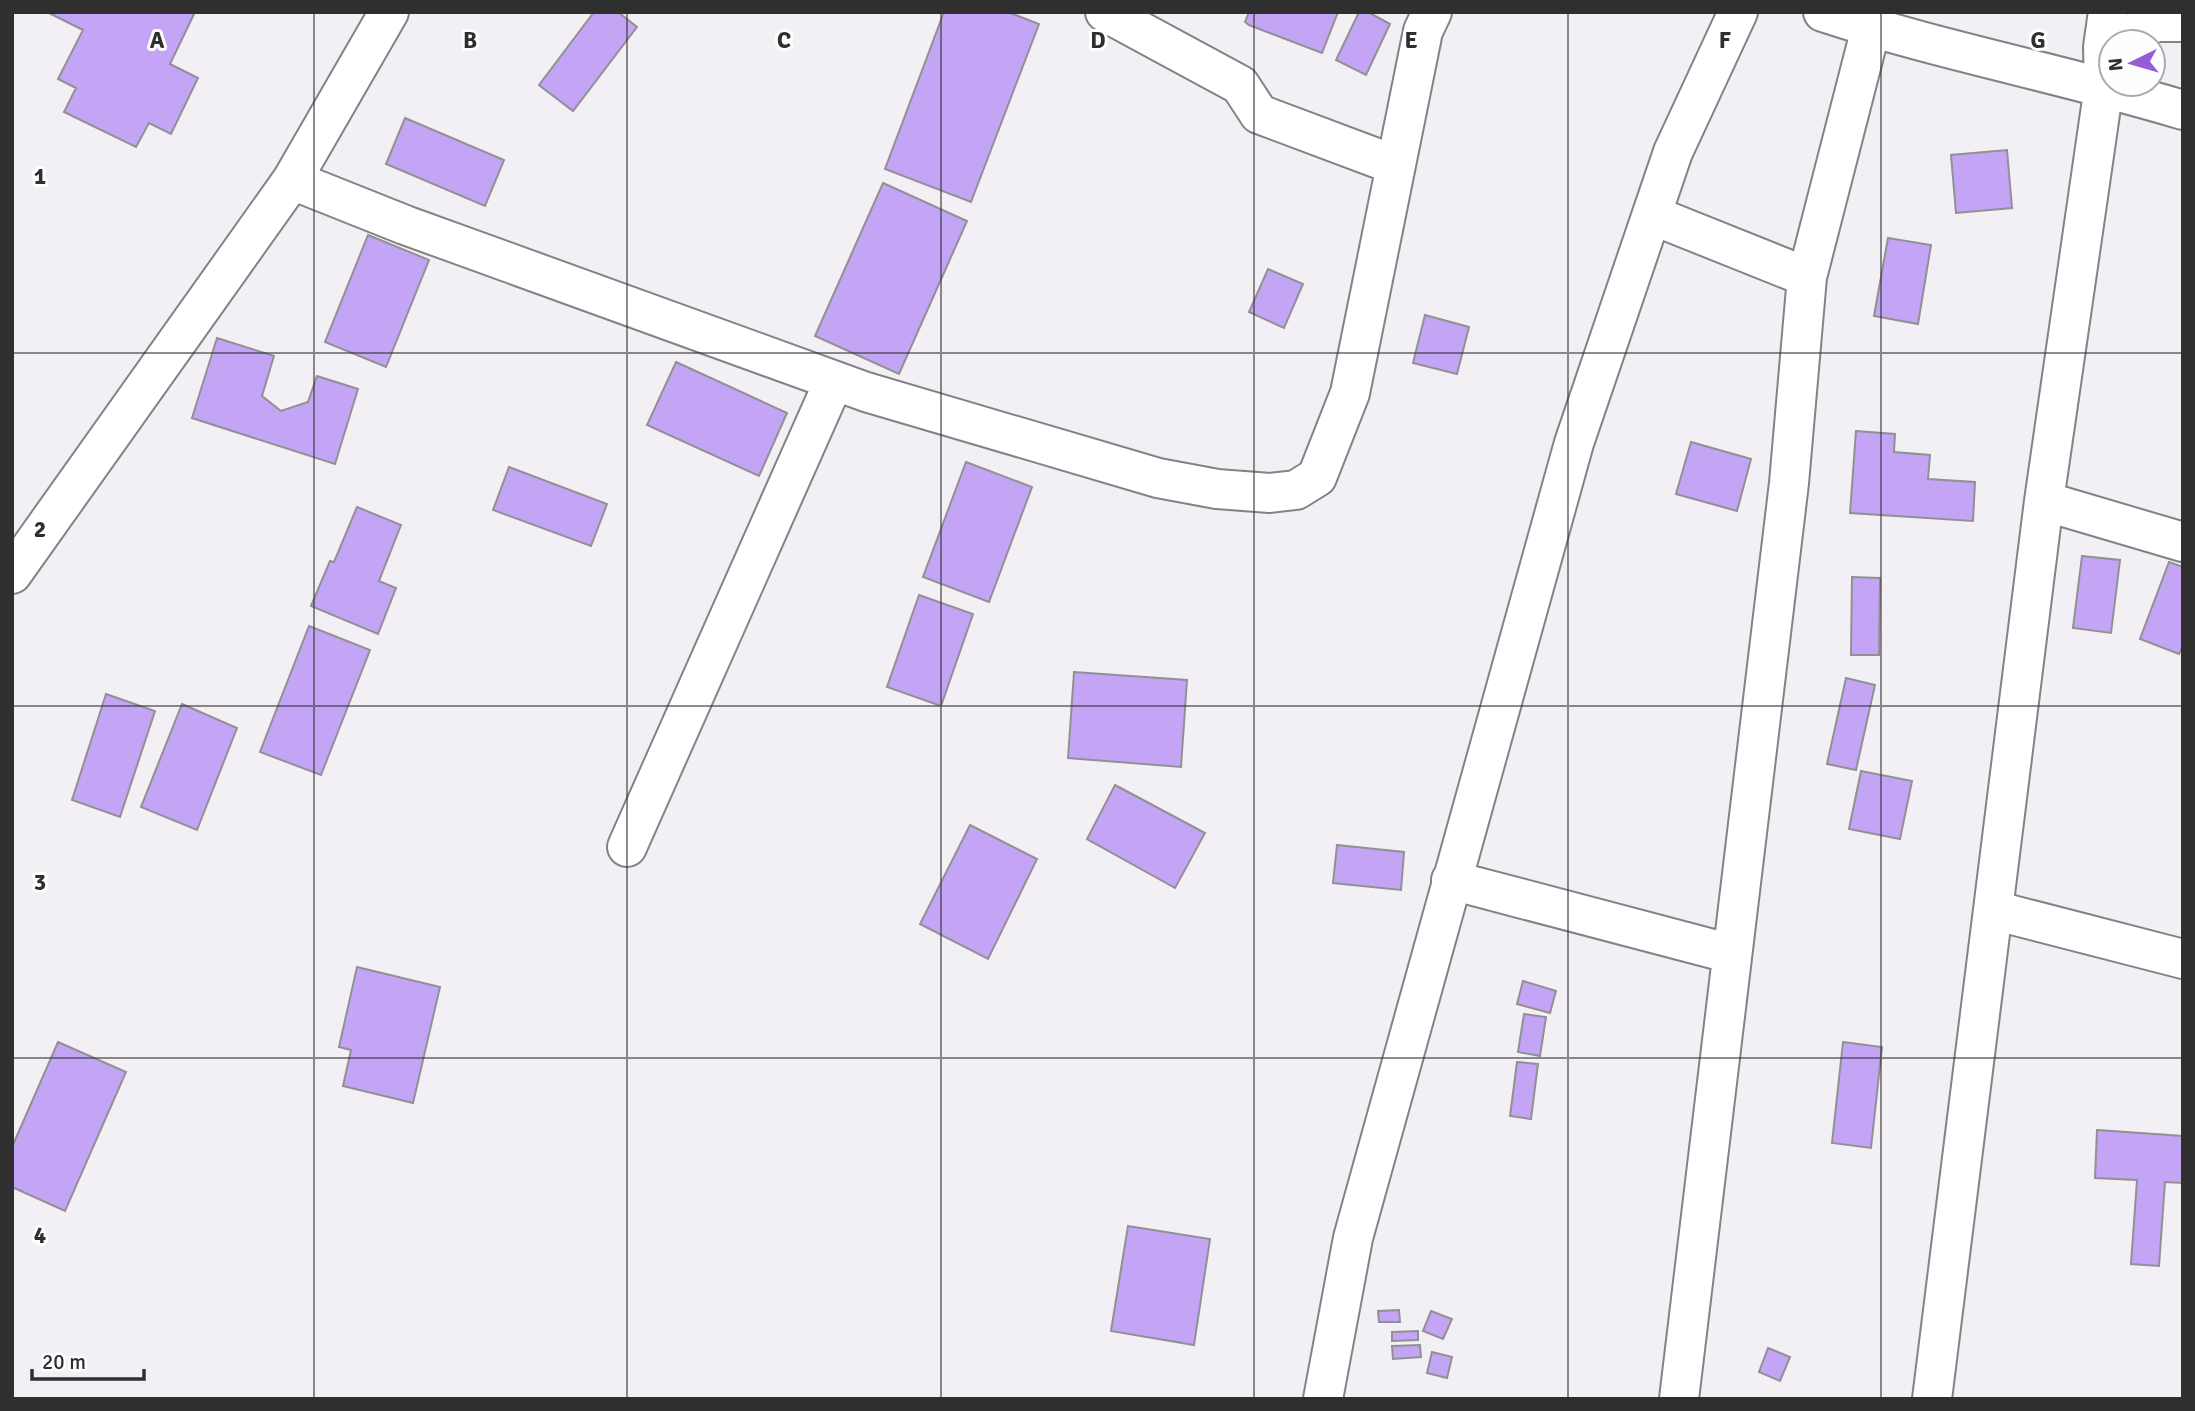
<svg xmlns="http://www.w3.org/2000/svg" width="2195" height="1411" font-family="Signika,sans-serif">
	<rect width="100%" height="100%" fill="#f2f0f5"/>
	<path fill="#c4a4f5" stroke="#919094" stroke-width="2" d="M195,12L170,64L198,78L171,134L149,123L136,147L64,112L76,88L58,79L83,30L47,12Z
		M594,12H618L637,27L573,111L539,85Z
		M944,12H1008L1039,24L971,202L885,169Z
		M1249,12H1338L1322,53L1249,25L1245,22Z
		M1359,12H1368L1390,24L1366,75L1336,60Z
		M405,118L504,160L485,206L386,164Z
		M2007,150L2012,208L1956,213L1951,155Z
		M883,183L967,221L899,374L815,336Z
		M368,235L429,260L386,367L325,342Z
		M1888,238L1931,245L1918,324L1874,316Z
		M1268,269L1303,284L1284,328L1249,312Z
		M1425,315L1469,327L1457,374L1413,363Z
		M217,338L274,356L262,396L281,411L308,402L317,376L358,389L335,464L192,418Z
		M676,362L787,413L759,476L647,425Z
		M1856,431L1895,434L1894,452L1930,455L1928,479L1975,482L1973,521L1850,513Z
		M1691,442L1751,459L1737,511L1676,494Z
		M966,462L1032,487L989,602L923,577Z
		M509,467L607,504L591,546L493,510Z
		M357,507L401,525L379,581L396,588L378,634L311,606L330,561L334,562Z
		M2082,556L2120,560L2111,633L2073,628Z
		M2169,562L2183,567V646L2179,654L2140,639Z
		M1852,577L1880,578L1879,655H1851Z
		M919,595L973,614L941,706L887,687Z
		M309,626L370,650L321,775L260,752Z
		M1074,672L1187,680L1181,767L1068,758Z
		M1846,678L1875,685L1856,770L1827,764Z
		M106,694L155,711L120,817L72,800Z
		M182,704L237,728L197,830L141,807Z
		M1861,771L1912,781L1900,839L1849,829Z
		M1115,785L1205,833L1175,888L1087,839Z
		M970,825L1037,859L988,959L920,924Z
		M1337,845L1404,852L1401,890L1333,883Z
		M357,967L440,987L413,1103L343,1086L351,1050L339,1047Z
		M1523,981L1556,991L1550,1013L1517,1004Z
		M1524,1014L1546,1017L1540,1056L1518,1052Z
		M58,1042L126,1072L65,1211L12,1187V1147Z
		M1843,1042L1882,1047L1871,1148L1832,1143Z
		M1517,1062L1538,1064L1531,1119L1510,1116Z
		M2097,1130L2183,1136V1183L2165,1182L2159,1266L2131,1264L2137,1180L2095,1178Z
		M1128,1226L1210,1239L1194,1345L1111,1331Z
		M1399,1310L1400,1322H1379L1378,1311Z
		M1431,1311L1452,1319L1443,1339L1423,1331Z
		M1418,1331V1340L1392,1341V1332Z
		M1420,1345L1421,1357L1393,1359L1392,1346Z
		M1768,1348L1790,1357L1780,1381L1759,1372Z
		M1432,1352L1452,1357L1447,1378L1427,1373Z"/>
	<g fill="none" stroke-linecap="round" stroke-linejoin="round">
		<g stroke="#838286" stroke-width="42">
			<path id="minor" d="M1105,12L1240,85L1259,114L1395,165
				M1823,12C1941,51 2064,74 2183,110
				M2113,42L2156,22H2183
				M292,180L405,225L866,392L1158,478L1217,489L1270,493L1296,490L1317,477L1350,393L1423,31L1432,12
				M1652,215L1807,277
				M2044,501L2183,542
				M12,574L292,180L389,12
				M627,847L834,381
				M1451,880L1732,954
				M1993,910L2183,959
				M1323,1399L1353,1238L1574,443L1673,152L1738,12
				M1679,1399L1789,483L1807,277L1871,28
				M1932,1399L2044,501L2104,86L2103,47L2108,12"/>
		</g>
		<use href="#minor" stroke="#fff" stroke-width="38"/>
	</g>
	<path fill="none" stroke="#2f2f30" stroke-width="2" stroke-opacity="0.55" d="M314,12V1399M627,12V1399M941,12V1399M1254,12V1399M1568,12V1399M1881,12V1399M12,353H2183M12,706H2183M12,1058H2183"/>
	<g font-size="23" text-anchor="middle" font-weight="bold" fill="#2f2f30" stroke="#fefefe" stroke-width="6" stroke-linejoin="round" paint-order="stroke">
		<text x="157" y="48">A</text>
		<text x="470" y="48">B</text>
		<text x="784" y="48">C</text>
		<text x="1098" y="48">D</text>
		<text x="1411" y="48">E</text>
		<text x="1725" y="48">F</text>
		<text x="2038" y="48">G</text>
		<text x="40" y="184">1</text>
		<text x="40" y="537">2</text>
		<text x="40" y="890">3</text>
		<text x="40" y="1243">4</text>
	</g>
	<rect width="2195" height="1411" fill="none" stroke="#2f2f30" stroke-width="28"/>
	<g transform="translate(2132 63) rotate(265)"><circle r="33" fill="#fefefe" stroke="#ababac" stroke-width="2"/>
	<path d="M0-5L12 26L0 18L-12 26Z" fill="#955ed7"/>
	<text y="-10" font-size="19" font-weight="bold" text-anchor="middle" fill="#2f2f30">N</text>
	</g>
	<path d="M32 1369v10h112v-10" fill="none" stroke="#2f2f30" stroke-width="3.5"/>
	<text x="42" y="1369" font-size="21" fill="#2f2f30" stroke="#fefefe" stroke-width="5" paint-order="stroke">20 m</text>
</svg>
